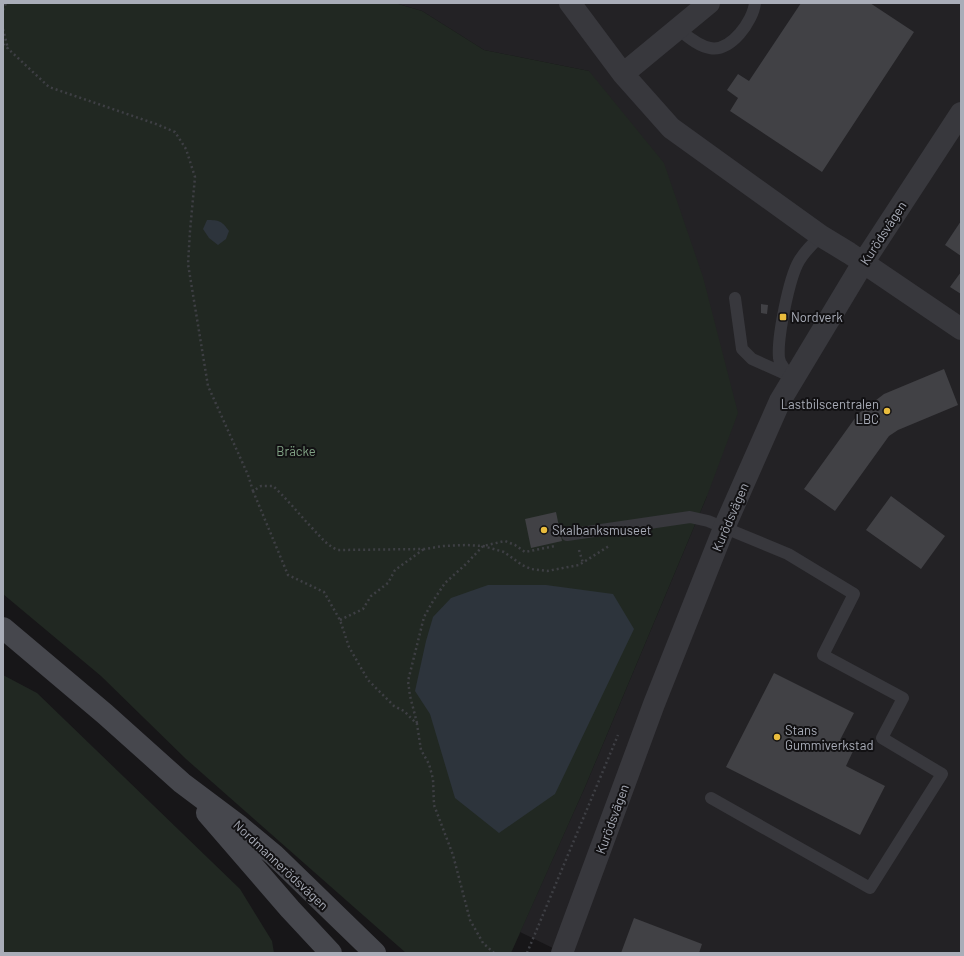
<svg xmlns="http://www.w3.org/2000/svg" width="964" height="956" font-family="Barlow,sans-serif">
	<rect width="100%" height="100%" fill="#171618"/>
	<path fill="#232225" d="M395,3H961V953H563L520,932L585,787L707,496L589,71L484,50L422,11Z"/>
	<path fill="#212822" d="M3,3H395L422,11L484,50L589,71L664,163L703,277L738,413L707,496L585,787L511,953H406L186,759L101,676L3,594Z
		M3,675L37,693L240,889L272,941L274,953H3Z"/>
	<path fill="#2d343c" d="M207,220C219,220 222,221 229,231L226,239L218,245L209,238L203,229Z
		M488,585H546L613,594L634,629L555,794L499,833L455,798L430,714L415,691L426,641L433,617L451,598Z"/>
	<path fill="#414145" d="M801,3H870L914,32L822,172L730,111L738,98L727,90L738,74L749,81Z
		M961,221V256L945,245Z
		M961,272V294L950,287Z
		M761,304L768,305L767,314L761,313Z
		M944,369L958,405L898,430L889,436L835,511L804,489L858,414L884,394Z
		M891,496L945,536L921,569L866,530Z
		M556,512L562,541L531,548L525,519Z
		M774,673L854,713L840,740L855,747L846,766L885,786L860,835L726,767Z
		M634,918L702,944L699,953H621Z"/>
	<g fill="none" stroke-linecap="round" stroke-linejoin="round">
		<path stroke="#3e3f44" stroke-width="2.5" stroke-dasharray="2 3" stroke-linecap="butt" d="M3,10L6,3
			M3,29L8,49
			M3,44L49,87L156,124L175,132L186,149L195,177L190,231L188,264L208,386L248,475L253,491L261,486H273C287,499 299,514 312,528C321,537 326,545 338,550L425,549L443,546L466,545L483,546L504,552L522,565L531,569L547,571L579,565L609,546
			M253,491L288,575L324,592L340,620L349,647L368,680L394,706L404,711L417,724L421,750L429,764L433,779L434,805L453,855L470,920L483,943L494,953
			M579,550L583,563
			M340,620L363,609L371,596L388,583L395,570L424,549
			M417,723L410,696L408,681L424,617L433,601L445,583L466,564L483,546L505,541L515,545L525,552L555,546
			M527,953L618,735"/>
		<path stroke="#38383d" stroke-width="12" d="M678,29C687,36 698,46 710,48C731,52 753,21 755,3
			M735,298L742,349L752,359L790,376
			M793,377C787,372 780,366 779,358C777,338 789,278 799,261C805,251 812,244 821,236
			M567,535L690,517L708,521L788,554L854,594L823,655L903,698L882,738L942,774L870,888L711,798"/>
		<path stroke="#38383d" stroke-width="22" d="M570,3L623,74L671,128L821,236L849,253L961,329
			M623,74L709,3
			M562,953L654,704L724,528L780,401L863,263L961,113"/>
		<path stroke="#46474d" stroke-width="22" d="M3,628L105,714L182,783L238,825L274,855L375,953
			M207,813L290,909L331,953"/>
	</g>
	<g fill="#e9bc3d" stroke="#121113" stroke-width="1.5">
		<rect x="779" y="313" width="8" height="8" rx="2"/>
		<circle cx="887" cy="411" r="4"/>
		<circle cx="544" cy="530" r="4"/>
		<circle cx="777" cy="737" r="4"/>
	</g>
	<g text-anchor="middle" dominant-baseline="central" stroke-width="4" stroke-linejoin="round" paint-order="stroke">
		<g font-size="13" fill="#a9adb8" stroke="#121113">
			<text transform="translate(883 233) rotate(-57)">Kurödsvägen</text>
			<text transform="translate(730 517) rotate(-67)">Kurödsvägen</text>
			<text transform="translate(612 819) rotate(-70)">Kurödsvägen</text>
			<text transform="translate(281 865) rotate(43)">Nordmannerödsvägen</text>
		</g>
		<g font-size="13" fill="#a9adb8" stroke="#121113" text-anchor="start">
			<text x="791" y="317">Nordverk</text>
			<text x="879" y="404" text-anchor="end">Lastbilscentralen<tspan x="879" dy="15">LBC</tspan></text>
			<text x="552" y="530">Skalbanksmuseet</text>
			<text x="785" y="730">Stans<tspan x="785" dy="15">Gummiverkstad</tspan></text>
		</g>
		<g font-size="13" fill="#81a285" stroke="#121113">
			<text x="296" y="451">Bräcke</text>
		</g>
	</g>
	<rect width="964" height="956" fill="none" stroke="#a9adb8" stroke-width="8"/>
</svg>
